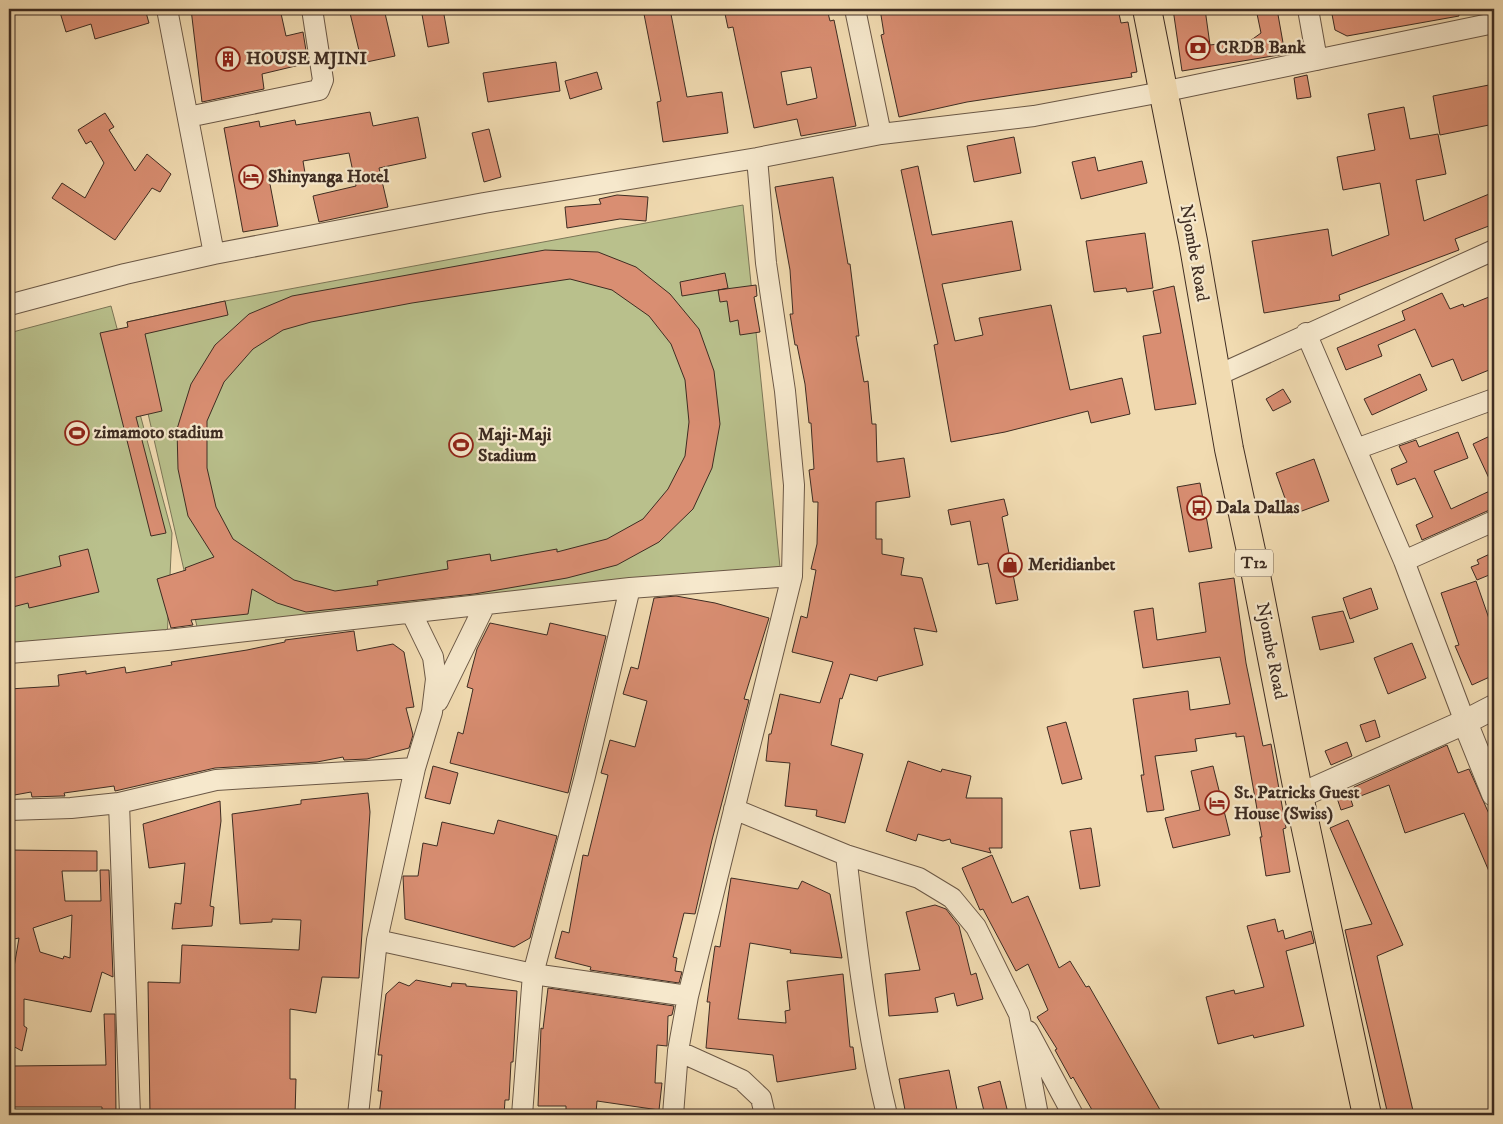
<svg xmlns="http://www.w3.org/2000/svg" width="1503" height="1124" font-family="'IM FELL DW Pica',serif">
	<rect width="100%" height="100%" fill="#f1dbb1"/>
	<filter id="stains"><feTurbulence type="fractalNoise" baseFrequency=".004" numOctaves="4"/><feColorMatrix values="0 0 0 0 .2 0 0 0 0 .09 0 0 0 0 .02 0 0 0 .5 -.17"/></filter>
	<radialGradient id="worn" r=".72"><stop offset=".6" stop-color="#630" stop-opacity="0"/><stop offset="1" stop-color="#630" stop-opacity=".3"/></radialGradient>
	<path fill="#b9c08c" stroke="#7c7657" d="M743,205L780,567L346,619L201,644L127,322L225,301Z
		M111,306L172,533L167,640L9,659V333Z"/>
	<path fill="#d98e72" stroke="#3e2c22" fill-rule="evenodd" d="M59,9H145L149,23L95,39L91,24L66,32Z
		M191,9H280L286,36L303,32L308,63L262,74L264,89L202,102Z
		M349,9H384L395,56L362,63Z
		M421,9H443L449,43L428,47Z
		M643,9H670L687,97L722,92L728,133L663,142L657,102L661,101Z
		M724,9H827L830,21L834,20L856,126L801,136L797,119L754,128L733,27L728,28ZM811,67L817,98L787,105L781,72Z
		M880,9H1118L1121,23L1128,22L1137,72L1131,73L1132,77L967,102L899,117L881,35L884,34Z
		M1173,9H1205L1210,45L1234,42L1236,51L1261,33L1256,9H1277L1285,54L1182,71Z
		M1331,9H1458L1459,16L1347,36L1335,30Z
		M556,62L560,91L488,102L483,73Z
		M597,72L602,89L570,99L565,81Z
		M1307,75L1311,97L1297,99L1294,78Z
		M1494,84V124L1440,135L1433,96Z
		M1404,107L1410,139L1438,134L1446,174L1416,180L1424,221L1494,192V224L1455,239L1459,250L1339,295L1340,300L1264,313L1252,241L1328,229L1332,256L1389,235L1380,183L1343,190L1337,157L1375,150L1368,114Z
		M370,112L373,126L418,117L426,158L379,168L388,207L319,222L313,196L356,186L349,153L303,161L305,173L269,179L278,226L243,232L224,128L259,121L260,127L295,120L296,125Z
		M105,113L114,127L109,130L135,171L147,154L171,174L160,192L152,188L115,240L52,198L62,183L85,198L104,163L91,141L86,144L78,130Z
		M489,129L501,177L484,182L472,133Z
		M1014,137L1021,173L974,182L967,146Z
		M1095,157L1098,171L1142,161L1147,183L1081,199L1072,162Z
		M918,166L932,235L1012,221L1021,270L942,284L955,341L983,335L979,318L1051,305L1070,390L1122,378L1130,414L1091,423L1088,411L1005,432L951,442L934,345L938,344L901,170Z
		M833,177L848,264H850L859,336H856L864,382L868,381L872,424H876L877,462L904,458L910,497L876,502V539H882V554L904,558L901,575L922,578L937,632L914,628L923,665L878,677L877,681L850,674L842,699L840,698L831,745L863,754L845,823L816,816L817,810L785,806L790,763L766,761L769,734H771L780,694L820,703L833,662L792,652L801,616L807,618L816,570L811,569L817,544L818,502H813L809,470L814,469L811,423H809L805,384L797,345H795L790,314H793L790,270L775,187Z
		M617,195L648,197L646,221L620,219L567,228L565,207L601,204L599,199Z
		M1145,233L1153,288L1127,292L1126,288L1094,292L1086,241Z
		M545,250L598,252L636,267L670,294L699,329L714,371L720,424L712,468L693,509L659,542L617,565L567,578L474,594L306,612L277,603L252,589L248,614L191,620L193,625L171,628L157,579L186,570L185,568L214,557L188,516L178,469L177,429L191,384L215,345L249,314L292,296ZM570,279L612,290L649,316L671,344L685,380L689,422L685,456L668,489L643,519L607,539L557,552V549L491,561L490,554L447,561L448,569L377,581L378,585L335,591L294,580L233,539L216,507L207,468V421L224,382L253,349L283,330L311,322L412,303Z
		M725,273L728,288L718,290L756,285L757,296L754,297L760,332L740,335L738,320L730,322L727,301L720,302L718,290L682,296L680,282Z
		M1174,286L1196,404L1155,410L1143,336L1161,333L1153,291Z
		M1442,293L1450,309L1463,304L1464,307L1494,295V368L1462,381L1453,359L1432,367L1415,329L1378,345L1382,356L1346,370L1337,348L1405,320L1402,311Z
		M225,301L228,315L145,334L162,411L136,417L166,533L151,536L100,333L128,327L127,322Z
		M1420,374L1427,390L1372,415L1364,399Z
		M1283,389L1291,402L1273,411L1266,399Z
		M1458,432L1468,458L1434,471L1451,509L1494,489L1473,444L1490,436L1494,445V508L1422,540L1416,525L1433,517L1415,478L1397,485L1391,469L1407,462L1399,446L1416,440L1419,447Z
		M1314,459L1329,501L1291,515L1276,473Z
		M1200,483L1212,548L1189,552L1177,487Z
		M1004,499L1008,515L1002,517L1018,600L996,604L988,563L978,565L970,521L951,525L948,510Z
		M88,549L99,592L29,608L28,603L9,608V579L61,566L59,556Z
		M1494,552V573L1477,580L1471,567L1479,564L1477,560Z
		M1234,578L1246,663L1263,746L1271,744L1286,828L1283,829L1290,872L1266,876L1260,837H1262L1244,736L1236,737V733L1195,739L1197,751L1155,756L1164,810L1147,812L1141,775H1144L1133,699L1188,691L1190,710L1230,704L1220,657L1143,668L1134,611L1153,608L1157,640L1206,632L1199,583Z
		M1476,581L1494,633V675L1472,685L1455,646L1459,645L1441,593Z
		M1371,588L1378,609L1350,619L1343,598Z
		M676,596L715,603L769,618L744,699L749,700L712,840L695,914L684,913L673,957L677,958L675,971L682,972L679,983L590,970L591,967L555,958L562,931L569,933L583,855L588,856L608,775L601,773L610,740L635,747L647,701L623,694L631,667L638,669L654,598Z
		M1343,611L1354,642L1320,650L1312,617Z
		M490,623L547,635L550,623L606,636L568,793L450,763L458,732L463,734L473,689L467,687L477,649Z
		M354,631L357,651L393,644L404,652L414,707L406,708L413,735L409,748L367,759L344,760L343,757L317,762L215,768L115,791L114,786L64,793L65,796H61L32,797L31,792L9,796V689L59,686L58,675L86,671V674L125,667L126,673L172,665L171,662L247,650L285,642V640Z
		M1412,643L1426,678L1388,694L1374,658Z
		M1375,720L1380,737L1366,742L1360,725Z
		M1066,722L1082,779L1062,784L1047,727Z
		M1347,742L1352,756L1331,765L1325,751Z
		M1447,745L1458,773L1469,769L1494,825V883L1464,813L1405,833L1389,785L1358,797L1354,787Z
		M908,761L941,772L942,769L971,776L966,798H1002V848H989L991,853L951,843L950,839L943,841L918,834L916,841L886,831Z
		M433,766L458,773L450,804L425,798Z
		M1213,766L1230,835L1173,848L1165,818L1200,810L1191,771Z
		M368,793L370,812L359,978L322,977L316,1013L290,1009V1079H296L295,1115H150L148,982L180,983L182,945L299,950L301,920L272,919V922L240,924L232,814L301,804V800Z
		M1349,794L1353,806L1341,810L1337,798Z
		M220,801L221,821L210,906L214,907L212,926L172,929L175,903L181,904L185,863L149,868L143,824Z
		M498,820L557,836L530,938L514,947L405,919L403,876H418L423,843L437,846L442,822L494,834Z
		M1348,820L1403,945L1377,956L1414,1115H1388L1345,930L1372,924L1330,828Z
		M1091,828L1100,886L1080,889L1070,831Z
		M9,850L97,851V871H62L65,901H101L100,870H109L113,977L102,972L91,1012L24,999V1026L27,1028L22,1051L9,1044V971L13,973L19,938L9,940V924L11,923ZM72,915L70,958L64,956L63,959L40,952L33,928Z
		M992,855L1012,903L1028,896L1059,968L1070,961L1086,987L1089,986L1163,1115H1095L1073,1077L1071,1079L1055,1050L1057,1049L1037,1017L1048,1010L1028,964L1016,971L983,909L980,910L962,868Z
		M731,878L798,889L802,881L830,894L842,958L790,953L791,950L750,943L738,1019L786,1023L785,1011L790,1010L787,981L843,974L850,1047H853L856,1069L777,1082L773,1055L706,1048L710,1002H707L715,946L720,947Z
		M935,905L946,909L959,926L971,975L976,973L983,999L957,1006L954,993L935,998L938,1012L889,1016L885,974L920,970L906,912Z
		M1275,919L1278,932L1283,930L1285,939L1311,931L1314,943L1286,951L1304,1026L1254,1038L1253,1035L1218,1044L1206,997L1234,990L1235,994L1264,987L1247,926Z
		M416,980L451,987L452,983L466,984V986L517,991L513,1062H511L509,1100H505L504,1115H379L382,1091H378L382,1055H378L386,994L399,982L409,986Z
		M548,988L674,1006L672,1015L668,1016L667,1046L657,1045L655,1083H662L659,1110L597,1101L596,1113L566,1112V1106H538L541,1028L543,1029Z
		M104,1014H115L116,1115H102V1107H13V1066L106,1065Z
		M949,1070L958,1115H906L899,1079Z
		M1000,1081L1008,1113L985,1115L978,1087Z"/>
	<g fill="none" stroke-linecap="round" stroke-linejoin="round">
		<g stroke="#6b5846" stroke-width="22">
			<path id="minor" d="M167,9L214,254
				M855,9L881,134
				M1308,9L1317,60
				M188,117L319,90L323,80L312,9
				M9,305L125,274L214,254L484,203L757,158L881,134L1034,116L1162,92L1494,23
				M1306,333L1404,561L1465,722
				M1216,376L1494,250
				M1356,449L1494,399
				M1404,561L1494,521
				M9,653L167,640L630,588L792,576
				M438,701L485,605
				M119,803L130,1115
				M734,809L846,855L919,878L952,898L976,927L1019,1014L1038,1115
				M9,810L71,808L119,803L216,780L415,768
				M846,855C856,942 866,1029 887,1115
				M377,940L533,974L688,996
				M1028,1031L1073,1115
				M678,1051L742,1080L761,1098L765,1115
				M358,1115L377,940L415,768L432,712L436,679L433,657L412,614
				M522,1115L533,974L585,776L630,588
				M673,1115L678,1051L688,996L792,576L794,485L785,391L766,263L757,158"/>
		</g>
		<g stroke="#6b5846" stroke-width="26">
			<path id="tertiary" d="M1465,722L1494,794
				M1299,796L1465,722L1494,707"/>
		</g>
		<g stroke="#3e2c22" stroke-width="30">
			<path id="trunk" d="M1147,9L1193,241L1229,449L1253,560L1299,796L1367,1115"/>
		</g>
		<use href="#minor" stroke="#f6e8cc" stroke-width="20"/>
		<use href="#tertiary" stroke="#f6e8cc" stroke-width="24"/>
		<use href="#trunk" stroke="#f1dbb1" stroke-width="28"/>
	</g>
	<defs>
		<g id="bank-ring" transform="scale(1.25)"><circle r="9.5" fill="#f6e8cc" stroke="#8f2418" stroke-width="1.5"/><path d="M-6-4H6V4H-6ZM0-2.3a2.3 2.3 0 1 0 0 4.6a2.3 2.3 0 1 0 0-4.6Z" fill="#8f2418"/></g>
		<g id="building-ring" transform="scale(1.25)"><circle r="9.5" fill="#f6e8cc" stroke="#8f2418" stroke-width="1.5"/><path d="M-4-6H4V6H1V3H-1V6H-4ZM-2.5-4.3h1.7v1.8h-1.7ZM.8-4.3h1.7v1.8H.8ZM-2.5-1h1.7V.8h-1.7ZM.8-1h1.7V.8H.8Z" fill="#8f2418"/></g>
		<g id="hotel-ring" transform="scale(1.25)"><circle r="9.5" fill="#f6e8cc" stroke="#8f2418" stroke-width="1.5"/><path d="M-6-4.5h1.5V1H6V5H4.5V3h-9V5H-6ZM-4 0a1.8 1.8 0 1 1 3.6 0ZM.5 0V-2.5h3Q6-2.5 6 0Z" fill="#8f2418"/></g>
		<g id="stadium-ring" transform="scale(1.25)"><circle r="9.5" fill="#f6e8cc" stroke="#8f2418" stroke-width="1.5"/><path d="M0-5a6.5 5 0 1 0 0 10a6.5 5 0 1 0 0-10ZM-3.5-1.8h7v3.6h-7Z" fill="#8f2418"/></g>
		<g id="bus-ring" transform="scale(1.25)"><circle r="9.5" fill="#f6e8cc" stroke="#8f2418" stroke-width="1.5"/><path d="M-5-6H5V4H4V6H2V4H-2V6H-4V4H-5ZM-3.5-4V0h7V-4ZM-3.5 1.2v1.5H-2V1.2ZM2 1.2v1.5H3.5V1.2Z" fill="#8f2418"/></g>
		<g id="shop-ring" transform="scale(1.25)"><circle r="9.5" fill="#f6e8cc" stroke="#8f2418" stroke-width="1.5"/><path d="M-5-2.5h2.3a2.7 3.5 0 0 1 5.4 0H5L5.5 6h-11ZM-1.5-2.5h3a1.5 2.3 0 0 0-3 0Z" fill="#8f2418"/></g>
	</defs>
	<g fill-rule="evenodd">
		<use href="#bank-ring" x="1198" y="48"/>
		<use href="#building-ring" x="228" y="59"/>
		<use href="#hotel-ring" x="251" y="177"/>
		<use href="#stadium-ring" x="77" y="433"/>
		<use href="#stadium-ring" x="461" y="445"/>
		<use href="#bus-ring" x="1199" y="508"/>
		<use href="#shop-ring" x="1010" y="565"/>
		<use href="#hotel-ring" x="1217" y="803"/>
	</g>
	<g text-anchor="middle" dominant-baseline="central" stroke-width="4.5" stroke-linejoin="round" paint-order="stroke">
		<rect fill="#f6e8cc" stroke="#756455" stroke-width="1" x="1235" y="549.5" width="38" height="27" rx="4"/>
		<g font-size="16" font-weight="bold" fill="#3e2c22">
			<text x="1254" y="563">T12</text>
		</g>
		<g font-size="18" font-weight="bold" fill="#3e2c22" stroke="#f6e8cc" text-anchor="start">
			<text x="1216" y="48">CRDB Bank</text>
			<text x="246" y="59">HOUSE MJINI</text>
			<text x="268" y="177">Shinyanga Hotel</text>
			<text x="94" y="433">zimamoto stadium</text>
			<text x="478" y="435">Maji-Maji<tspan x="478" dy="21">Stadium</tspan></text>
			<text x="1216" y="508">Dala Dallas</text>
			<text x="1028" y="565">Meridianbet</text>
			<text x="1234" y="793">St. Patricks Guest<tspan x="1234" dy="21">House (Swiss)</tspan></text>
		</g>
		<g font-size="18" fill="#3e2c22" stroke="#f6e8cc">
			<text transform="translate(1194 253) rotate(80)">Njombe Road</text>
			<text transform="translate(1271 651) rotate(79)">Njombe Road</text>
		</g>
	</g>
	<rect width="1503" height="1124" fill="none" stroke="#f1dbb1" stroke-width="30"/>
	<rect x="10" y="10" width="1483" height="1104" fill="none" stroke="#3e2c22" stroke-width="2.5"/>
	<rect x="15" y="15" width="1473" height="1094" fill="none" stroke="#3e2c22"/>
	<rect width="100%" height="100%" filter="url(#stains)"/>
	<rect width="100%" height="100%" fill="url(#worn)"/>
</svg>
